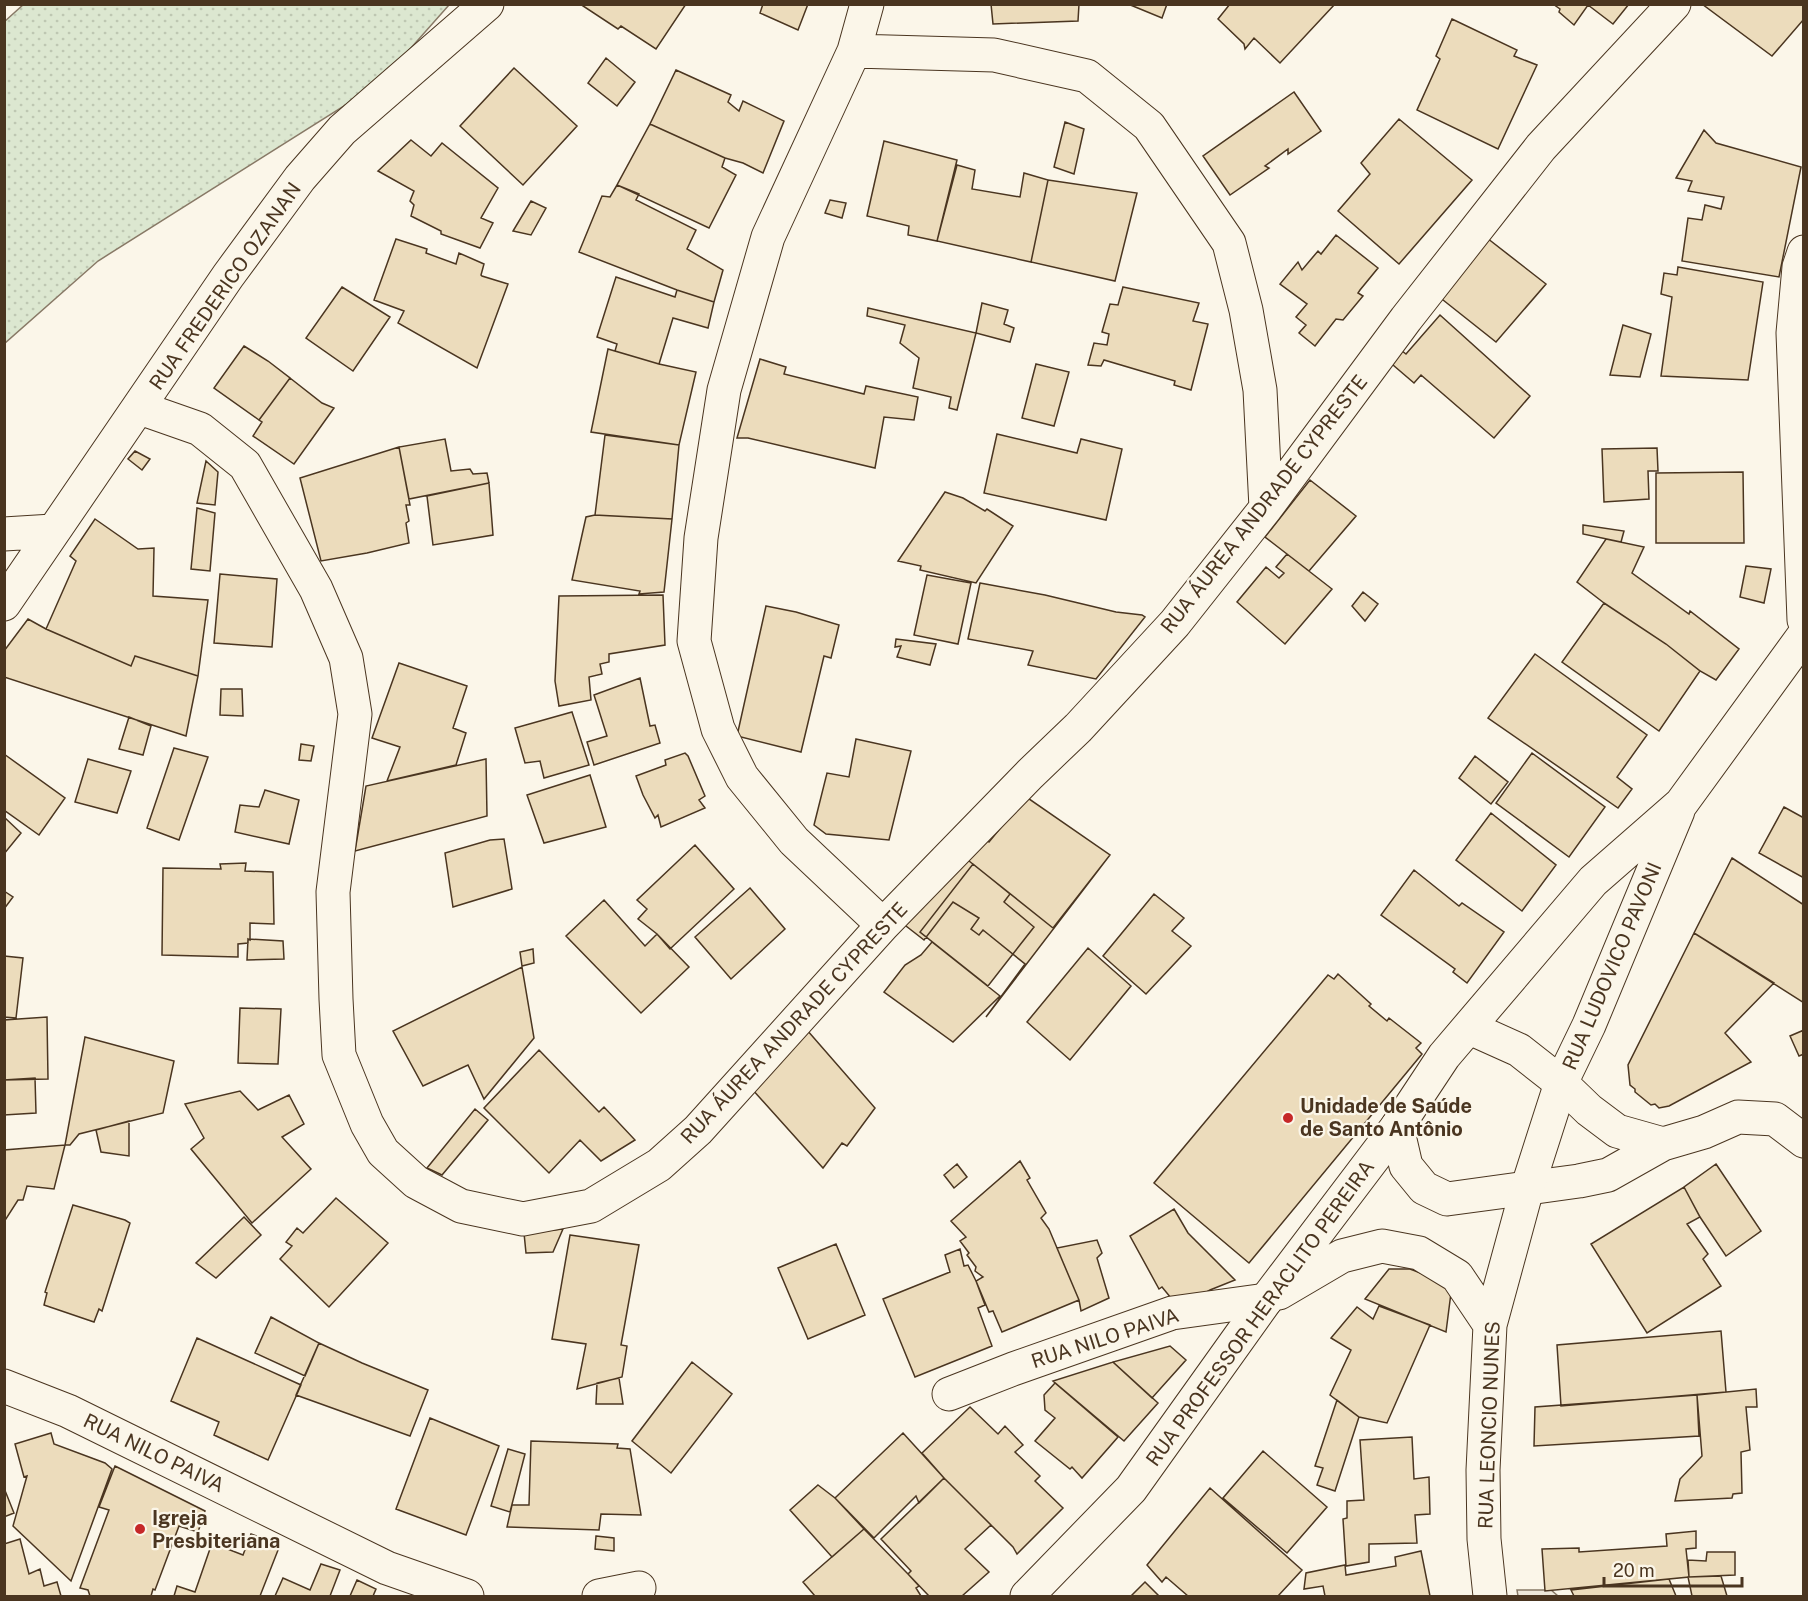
<svg xmlns="http://www.w3.org/2000/svg" width="1808" height="1601" font-family="'Public Sans',sans-serif">
	<defs>
		<pattern id="green-dots" width="8" height="8" patternUnits="userSpaceOnUse" patternTransform="scale(1.5)"><rect width="8" height="8" fill="#dce7d0"/><path d="M2 2h.1M6 6h.1" fill="none" stroke="#bec7b2" stroke-width="1.8" stroke-linecap="round"/></pattern>
	</defs>
	<rect width="100%" height="100%" fill="#fbf6e9"/>
	<path fill="url(#green-dots)" stroke="#887966" stroke-width="1.5" d="M24,4L449,5L379,84L98,261L5,343L4,22Z"/>
	<path fill="#ede7d9" stroke="#887966" stroke-width="1.5" d="M1517,1590H1551L1558,1596H1518Z"/>
	<path fill="#ecdcbc" stroke="#4a3520" stroke-width="1.5" d="M580,4H686L656,49L621,26L618,29Z
		M763,4H808L798,30L760,13Z
		M991,4H1079L1078,21L993,24Z
		M1128,4H1167L1162,18Z
		M1230,4H1335L1280,63L1254,38L1245,49L1244,44L1218,19Z
		M1553,4H1629L1613,24L1588,5L1574,25L1559,12L1560,9Z
		M1702,4H1804V19L1772,56Z
		M1452,19L1517,50L1514,56L1537,65L1498,149L1417,110L1440,59L1436,56Z
		M606,58L635,82L617,106L588,83Z
		M514,68L577,126L523,185L460,126Z
		M676,70L731,95L728,102L739,111L743,101L784,121L763,173L743,163L725,158L650,124Z
		M1294,92L1321,131L1288,154V149L1265,166L1269,168L1230,195L1203,156Z
		M1399,119L1472,180L1399,264L1338,211L1370,174L1361,163Z
		M1065,122L1084,129L1074,174L1054,167Z
		M650,124L725,158L722,167L736,175L709,228L617,185Z
		M1704,130L1716,143L1801,167L1779,277L1682,261L1688,218L1702,220L1705,205L1721,209L1724,197L1688,191L1692,181L1676,178Z
		M411,140L431,156L442,143L498,188L481,218L493,223L480,248L441,234V231L411,216L414,205L410,201L414,191L378,171Z
		M884,141L957,160L937,241L908,235L909,226L867,216Z
		M957,165L975,170L972,189L1020,197L1024,173L1048,180L1031,262L937,241Z
		M1048,180L1137,193L1115,281L1031,262Z
		M617,185L639,194L636,200L696,230L687,249L723,270L714,302L677,290L579,252L602,196L610,197Z
		M830,200L846,203L842,218L825,213Z
		M531,201L546,208L531,235L513,231Z
		M1336,235L1378,268L1360,290L1358,293L1363,296L1343,320L1336,319L1315,346L1299,333L1306,325L1296,317L1307,304L1280,284L1298,262L1302,270L1318,251L1321,254Z
		M1487,238L1546,284L1496,342L1438,296Z
		M396,239L427,249L426,253L456,264L459,253L484,264L481,275L482,276L508,284L477,368L398,323L404,311L374,300Z
		M1678,267L1763,282L1748,380L1661,376L1672,297L1661,294L1664,273L1677,275Z
		M616,277L675,297L677,290L714,302L708,328L673,318L659,364L615,351L617,344L597,337Z
		M342,287L390,317L353,371L306,338Z
		M1123,287L1199,303L1193,321L1208,324L1191,390L1174,385L1175,381L1104,360L1101,366L1088,365L1094,343L1107,345L1109,334L1102,332L1110,304L1118,305Z
		M982,303L1008,310L1004,324L1014,328L1010,342L976,333Z
		M868,308L976,333L957,410L949,408L951,397L913,388L919,358L900,343L905,325L867,316Z
		M1440,315L1530,396L1494,438L1421,375L1414,383L1386,359L1397,347L1406,354Z
		M1623,325L1651,334L1640,377L1610,375Z
		M244,346L268,361L290,378L259,420L214,388Z
		M608,349L659,364L696,372L679,445L591,432Z
		M760,359L786,367L784,374L864,394L866,386L918,397L914,420L884,417L875,468L748,438H737Z
		M1036,364L1069,372L1054,426L1022,418Z
		M290,378L322,403L334,408L294,464L253,436L262,422L259,420Z
		M997,434L1077,453L1081,439L1122,449L1106,520L984,493Z
		M605,435L679,445L672,519L595,515Z
		M445,439L451,471L470,469L473,474L487,473L489,483L409,499L399,447Z
		M399,447L410,505H406L409,521L406,523L409,543L367,553L321,561L300,478Z
		M1657,448L1658,471H1648L1649,499L1604,502L1602,449Z
		M135,451L150,459L142,470L128,459Z
		M206,461L218,472L215,505L197,503Z
		M1743,472L1744,543H1656V473Z
		M1310,480L1356,516L1309,571L1265,537Z
		M489,483L493,535L433,545L427,496Z
		M945,492L963,498L985,511L987,509L1013,526L976,583L920,570L921,566L898,561Z
		M197,508L215,513L210,571L191,569Z
		M595,515L672,519L664,592L639,594L640,591L572,580L586,517Z
		M95,519L138,549L154,548L153,596L208,600L198,676L135,656L131,666L46,629L76,561L70,556Z
		M1583,525L1624,531L1621,542L1583,534Z
		M1606,539L1644,547L1632,573L1689,614L1690,611L1739,649L1716,680L1700,671L1666,644L1604,603L1577,582Z
		M1287,554L1332,589L1285,644L1237,602L1266,567L1279,578L1284,573L1276,567Z
		M1746,566L1771,569L1764,603L1740,597Z
		M220,574L277,579L272,647L214,643Z
		M927,575L971,583L958,644L914,635Z
		M980,583L1045,595L1116,612L1142,615L1145,617L1096,679L1028,665L1033,651L968,639Z
		M1363,592L1378,604L1365,621L1352,606Z
		M663,595L665,645L609,654V662L600,664L602,674L589,677L591,700L559,706L555,681L559,596Z
		M1604,603L1666,644L1700,671L1659,731L1562,662Z
		M766,606L796,612L839,625L831,658L824,656L801,752L737,736Z
		M28,619L46,629L131,666L135,656L198,676L186,736L4,677V651Z
		M896,639L936,644L930,665L897,657L901,646L895,647Z
		M1535,654L1647,735L1617,777L1632,789L1618,808L1488,718Z
		M399,663L467,686L453,728L466,733L456,765L387,781L400,747L372,738Z
		M640,678L650,726L655,725L660,743L594,765L587,742L607,736L594,695Z
		M221,689H242L243,716L220,715Z
		M572,712L589,765L544,778L540,761L525,763L515,728Z
		M129,717L151,726L143,755L119,749Z
		M856,739L911,751L889,840L826,834L814,825L827,773L849,777Z
		M301,744L314,746L311,761L299,760Z
		M174,748L208,757L179,840L147,828Z
		M685,753L688,756L705,796L699,800L705,808L661,827L658,815L655,818L643,795L636,776L666,765L665,760Z
		M1532,753L1605,807L1569,857L1496,803Z
		M4,754L65,798L39,835L4,810Z
		M1475,756L1508,782L1491,804L1459,778Z
		M88,759L131,771L117,813L75,802Z
		M486,759L487,816L355,851L366,786Z
		M590,775L606,827L544,843L527,795Z
		M265,790L299,800L289,844L235,832L240,805L259,807Z
		M1026,797L1110,855L1053,928L964,857L981,836L989,842Z
		M1028,798L1110,855L986,1017L1025,964L983,930L979,935L971,929L979,918L953,902L924,940L897,919Z
		M1784,807L1804,818V878L1759,853Z
		M1491,813L1556,865L1522,911L1456,860Z
		M4,817L21,833L4,854Z
		M504,839L512,889L453,907L445,853L490,840Z
		M695,845L734,889L670,949L657,934L638,919L647,909L637,900Z
		M1732,858L1804,905V1003L1694,933Z
		M246,863L245,871L273,872L274,924L250,923V940L248,939V943L238,944V957L162,955L163,868L221,869L220,864Z
		M973,864L1010,894L1004,902L1034,927L988,986L920,932Z
		M1414,870L1459,906L1462,903L1504,932L1467,983L1453,972L1455,969L1381,915Z
		M750,888L785,929L731,979L695,937Z
		M4,891L13,897L4,909Z
		M1154,894L1184,918L1172,931L1191,946L1146,994L1103,956Z
		M604,900L645,946L657,934L689,967L641,1013L566,936Z
		M1694,933L1774,983L1725,1033L1751,1062L1669,1106L1659,1108L1655,1104L1651,1105L1635,1092V1089L1630,1085L1628,1065Z
		M248,939L283,941L284,959L247,960Z
		M932,942L1000,996L953,1042L884,992L905,965L921,955Z
		M1088,948L1131,986L1070,1060L1027,1022Z
		M533,949L534,963L522,966L520,952Z
		M4,956L23,958L16,1018L4,1017Z
		M522,967L534,1038L484,1099L468,1065L423,1086L393,1031Z
		M1338,974L1371,1004L1369,1006L1387,1021L1389,1018L1421,1043L1416,1048L1422,1054L1249,1263L1154,1183L1328,975L1334,979Z
		M240,1008L281,1009L278,1064L238,1063Z
		M47,1017L48,1079L4,1080V1020Z
		M800,1022L875,1108L847,1146L842,1143L823,1168L751,1088Z
		M1804,1030V1054L1799,1056L1790,1036Z
		M85,1037L174,1061L163,1113L79,1134L70,1145H65Z
		M539,1050L599,1112L604,1107L635,1140L601,1161L580,1140L549,1173L484,1108Z
		M35,1078L36,1113L4,1115V1080Z
		M240,1091L258,1110L289,1095L304,1124L282,1137L311,1169L252,1223L191,1149L204,1138L185,1104Z
		M475,1109L488,1120L442,1175L427,1168Z
		M129,1121V1156L101,1152L96,1130Z
		M65,1145L54,1189L27,1186L23,1200H18L4,1222V1150Z
		M1020,1161L1030,1178L1027,1180L1046,1213L1041,1218L1049,1229L1079,1300L1002,1332L993,1311L989,1312L976,1281L983,1277L975,1271L976,1267L967,1255L969,1253L960,1241L966,1237L951,1221Z
		M957,1164L967,1177L954,1188L944,1175Z
		M1716,1164L1761,1231L1726,1256L1700,1217L1684,1187Z
		M1684,1187L1700,1217L1687,1224L1708,1254L1703,1259L1721,1286L1647,1333L1591,1244Z
		M336,1198L388,1243L329,1307L280,1259L292,1246L286,1242L297,1228L303,1233Z
		M73,1205L125,1220L130,1223L102,1311L99,1309L94,1322L44,1305L47,1293L45,1292Z
		M1174,1209L1188,1233L1235,1280L1210,1290L1200,1296L1171,1298L1162,1287L1159,1289L1130,1236Z
		M244,1217L261,1235L216,1278L196,1263Z
		M563,1229L553,1252L526,1253L524,1233Z
		M570,1235L639,1245L621,1345L627,1346L622,1377L577,1389L586,1344L552,1339Z
		M1097,1240L1102,1253L1097,1258L1109,1298L1081,1311L1079,1300L1057,1248Z
		M836,1244L865,1315L808,1339L778,1268Z
		M960,1249L964,1266L968,1265L976,1281L985,1305L978,1308L992,1346L915,1377L883,1299L950,1272L945,1255Z
		M1389,1269H1410L1452,1285L1446,1332L1365,1299Z
		M1379,1306L1430,1325L1387,1423L1359,1417L1330,1395L1351,1350L1331,1338L1357,1307L1373,1319Z
		M271,1317L319,1343L305,1376L255,1353Z
		M1721,1331L1726,1392L1561,1406L1557,1345Z
		M197,1338L301,1385L268,1460L214,1435L219,1422L171,1401Z
		M319,1343L362,1363L428,1390L410,1436L296,1395Z
		M1170,1346L1186,1360L1152,1398L1113,1362Z
		M692,1362L732,1394L671,1473L632,1441Z
		M1113,1362L1158,1403L1124,1441L1053,1381Z
		M619,1378L623,1404H596L597,1383Z
		M1055,1383L1118,1437L1082,1478L1072,1467L1070,1469L1035,1441L1055,1418L1045,1410L1044,1395Z
		M1756,1389L1757,1407H1746L1750,1450L1741,1452L1742,1493L1733,1494L1732,1498L1675,1501L1680,1479L1702,1456L1697,1395Z
		M1697,1395L1699,1436L1534,1446L1535,1407Z
		M1337,1400L1359,1417L1335,1491L1317,1485L1323,1468L1315,1466Z
		M970,1407L998,1434L1005,1426L1023,1445L1015,1452L1040,1476L1035,1481L1063,1508L1017,1554L1013,1547L944,1478L922,1453Z
		M430,1418L499,1446L466,1535L396,1509Z
		M51,1433L54,1444L105,1463L112,1469L71,1581L13,1526L27,1476L24,1477L15,1444Z
		M903,1433L944,1478L919,1503L916,1496L874,1538L835,1498Z
		M1412,1437L1414,1479L1429,1477L1430,1514L1415,1515L1417,1543L1369,1544V1562L1346,1566L1343,1519L1347,1518V1501L1364,1500L1360,1440Z
		M531,1441L618,1444L617,1448L630,1449L641,1515L601,1514L599,1530L507,1527L512,1505H529Z
		M508,1449L525,1454L510,1512L491,1506Z
		M1263,1451L1327,1507L1287,1553L1223,1498Z
		M115,1466L205,1511L198,1532L179,1526L155,1590L153,1589L151,1596H90L88,1590L80,1588L109,1510L99,1507Z
		M944,1478L991,1525L965,1549L989,1572L962,1596H929L908,1574L911,1571L881,1539Z
		M818,1485L835,1498L864,1529L832,1557L790,1510Z
		M4,1488L14,1513L4,1517Z
		M1210,1488L1302,1570L1278,1596H1188L1166,1577L1162,1582L1147,1565Z
		M864,1529L908,1574L919,1586L916,1588L921,1596H815L803,1582Z
		M1696,1531V1548L1686,1549L1689,1577L1545,1591L1542,1549L1579,1548V1552L1667,1546L1666,1534Z
		M251,1534L280,1545L260,1596H174L177,1586L195,1592L212,1543L243,1555Z
		M596,1536L614,1538V1551L595,1549Z
		M20,1539L29,1574L40,1569L44,1586L57,1582L61,1596H4V1544Z
		M1421,1551L1430,1596H1325L1323,1586L1304,1589L1306,1573L1345,1565L1346,1575L1396,1566L1395,1557Z
		M1707,1552H1735V1575L1689,1577L1688,1560L1706,1561Z
		M321,1564L340,1570L330,1596H275L283,1578L310,1590Z
		M1721,1576L1727,1596H1692L1688,1577Z
		M1669,1579L1676,1596H1574L1571,1590Z
		M357,1580L376,1589L373,1596H350Z
		M1145,1582L1159,1596H1131Z"/>
	<g fill="none" stroke-linecap="round" stroke-linejoin="round">
		<g stroke="#4a3520" stroke-width="35">
			<path id="street" d="M867,4L854,51L768,237L724,390L701,538L694,641L718,729L742,777L794,841L883,925
				M854,51L994,55L1087,76L1149,126L1229,243L1246,310L1260,390L1266,508
				M1804,252L1799,267L1793,333L1804,620
				M140,408L200,429L245,465L316,589L346,658L355,714L333,892L336,999L339,1055L367,1124L383,1152L416,1182L461,1206L523,1219L591,1206L659,1165L698,1130L883,925L1030,774L1078,728L1175,623L1266,508L1406,319L1541,147L1674,4
				M4,534L53,531
				M4,604L228,276L300,178L342,130L487,4
				M1470,1028L1519,1050L1561,1083L1589,1110L1617,1131L1663,1144
				M1397,1127L1406,1166L1424,1188L1447,1199L1579,1181L1608,1175L1663,1144L1704,1132L1738,1117L1775,1119L1804,1141
				M4,1386L68,1411L387,1568L467,1596
				M949,1394L1013,1369L1172,1313L1266,1300
				M599,1596L639,1588"/>
		</g>
		<g stroke="#4a3520" stroke-width="35">
			<path id="secondary" d="M1279,1293L1342,1256L1382,1246L1419,1253L1457,1276L1490,1325
				M1027,1596L1131,1489L1266,1300L1397,1127L1444,1056L1593,881L1681,804L1804,635
				M1490,1596L1484,1539L1483,1470L1490,1325L1527,1189L1561,1083L1589,1025L1678,811"/>
		</g>
		<use href="#street" stroke="#fbf6e9" stroke-width="33"/>
		<use href="#secondary" stroke="#fbf6e9" stroke-width="33"/>
	</g>
	<g fill="#c62828" stroke="#fbf6e9" stroke-width="2">
		<circle cx="1288" cy="1118" r="6"/>
		<circle cx="140" cy="1529" r="6"/>
	</g>
	<g text-anchor="middle" dominant-baseline="central" stroke-width="4.5" stroke-linejoin="round" paint-order="stroke">
		<g font-size="20" fill="#4a3520" stroke="#fbf6e9">
			<text transform="translate(225 286) rotate(-55)">RUA FREDERICO OZANAN</text>
			<text transform="translate(1264 504) rotate(-52)">RUA ÁUREA ANDRADE CYPRESTE</text>
			<text transform="translate(1612 966) rotate(-67)">RUA LUDOVICO PAVONI</text>
			<text transform="translate(794 1023) rotate(-47)">RUA ÁUREA ANDRADE CYPRESTE</text>
			<text transform="translate(1260 1313) rotate(-54)">RUA PROFESSOR HERACLITO PEREIRA</text>
			<text transform="translate(1105 1338) rotate(-18)">RUA NILO PAIVA</text>
			<text transform="translate(1489 1425) rotate(-88)">RUA LEONCIO NUNES</text>
			<text transform="translate(154 1453) rotate(26)">RUA NILO PAIVA</text>
		</g>
		<g font-size="20" font-weight="bold" fill="#4a3520" stroke="#fbf6e9" text-anchor="start">
			<text x="1300" y="1106">Unidade de Saúde<tspan x="1300" dy="23">de Santo Antônio</tspan></text>
			<text x="152" y="1518">Igreja<tspan x="152" dy="23">Presbiteriana</tspan></text>
		</g>
	</g>
	<rect width="1808" height="1601" fill="none" stroke="#4a3520" stroke-width="12"/>
	<path d="M1604 1577v9h138v-9" fill="none" stroke="#4a3520" stroke-width="3"/>
	<text x="1613" y="1577" font-size="18" fill="#4a3520" stroke="#fbf6e9" stroke-width="4.5" paint-order="stroke">20 m</text>
</svg>
